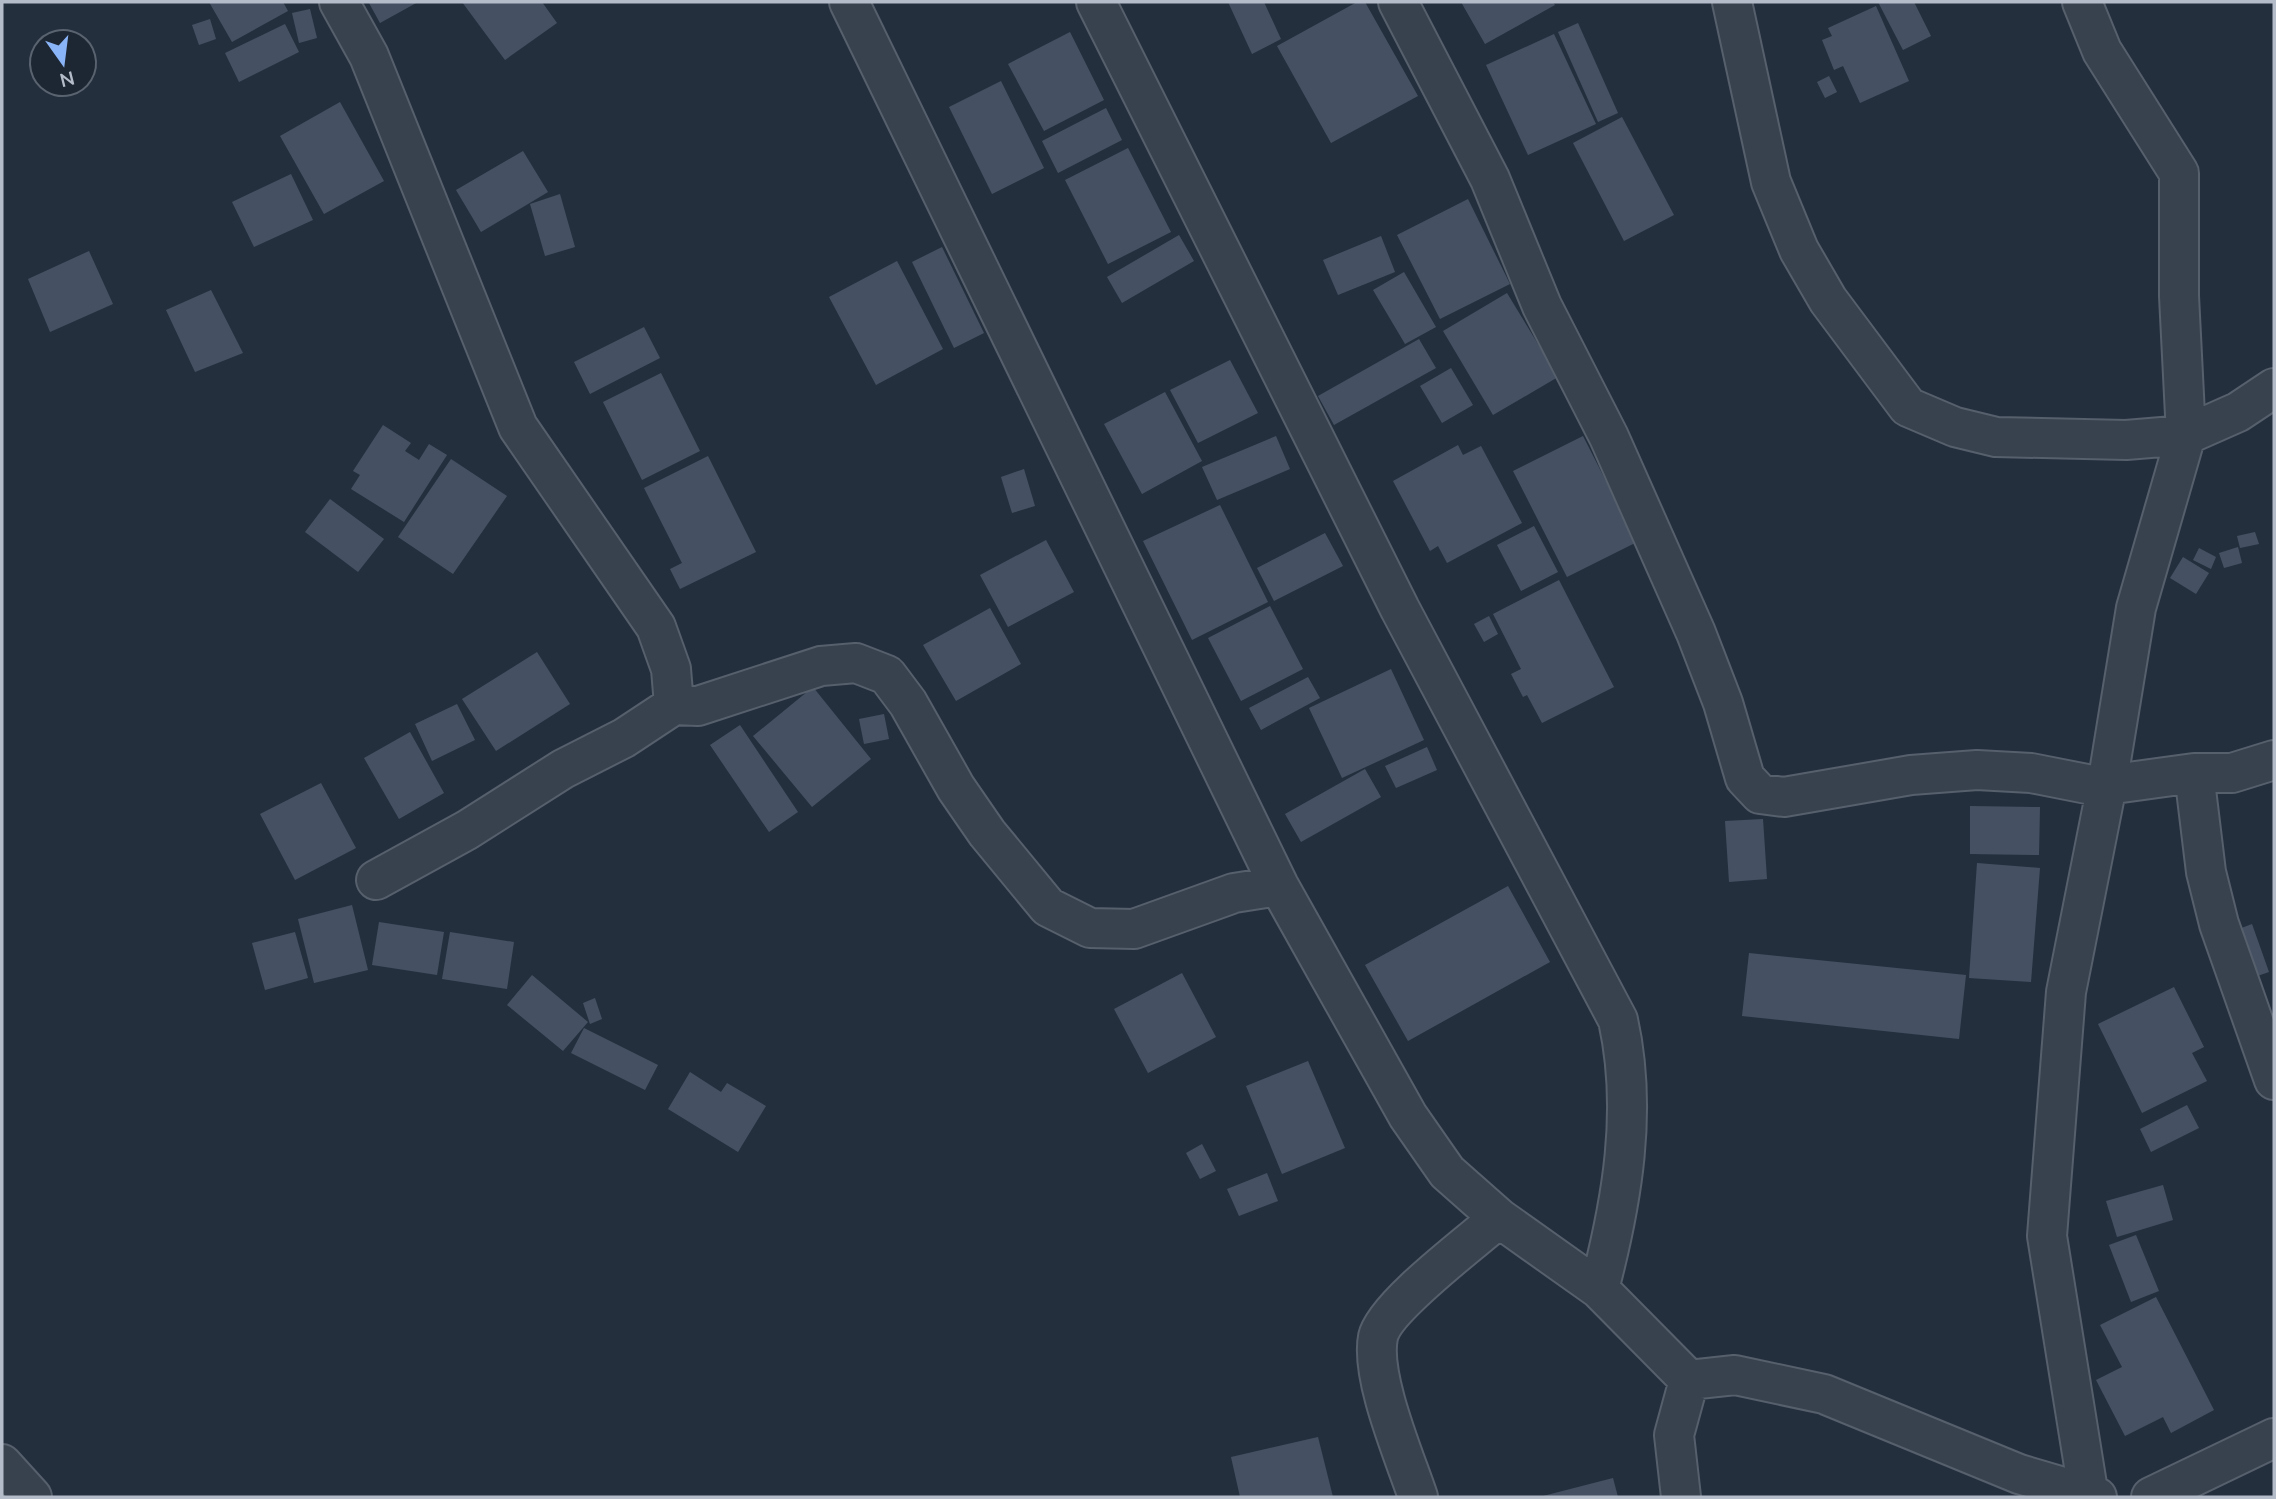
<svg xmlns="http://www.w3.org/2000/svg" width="2276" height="1499" font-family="Mulish,sans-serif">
	<rect width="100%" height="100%" fill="#242f3e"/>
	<path fill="#455162" d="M209,2H283L288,11L232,42Z
		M371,2H418L380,23L369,3Z
		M462,2H542L557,23L505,60Z
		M1228,2H1264L1281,39L1252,54Z
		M1357,2H1365L1418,96L1331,143L1277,46Z
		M1461,2H1553L1555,5L1485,44Z
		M1878,2H1914L1931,36L1903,50Z
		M1876,6L1909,81L1860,103L1843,66L1834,70L1822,40L1832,36L1828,28Z
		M310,9L317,38L299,43L292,13Z
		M210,19L216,39L199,45L192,25Z
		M1578,23L1618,113L1598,122L1558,32Z
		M285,24L299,52L239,82L225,53Z
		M1070,32L1104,100L1044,131L1008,64Z
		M1554,34L1596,124L1528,155L1486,65Z
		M1829,76L1837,92L1825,98L1817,82Z
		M1001,81L1044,168L992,194L949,107Z
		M340,102L384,181L324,214L280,136Z
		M1106,108L1122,140L1058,173L1042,141Z
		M1622,117L1674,215L1624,241L1573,143Z
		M1128,148L1171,232L1108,264L1065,180Z
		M523,151L548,192L481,232L456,190Z
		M291,174L313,220L254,247L232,202Z
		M560,194L575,247L545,256L530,204Z
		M1468,199L1510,284L1440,319L1397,235Z
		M1179,235L1194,261L1122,303L1107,277Z
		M1381,236L1395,272L1338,295L1323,260Z
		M942,247L984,333L954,348L912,262Z
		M89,251L113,304L50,332L28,279Z
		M897,261L943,349L876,385L829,297Z
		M1404,272L1436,327L1405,344L1373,290Z
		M211,290L243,353L195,372L166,310Z
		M1507,293L1558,377L1493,415L1443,331Z
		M644,327L660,358L590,394L574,362Z
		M1419,339L1436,368L1334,425L1318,396Z
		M1230,360L1258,413L1198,443L1170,390Z
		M1451,368L1473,405L1442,423L1420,386Z
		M661,373L700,451L642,480L603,402Z
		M1165,392L1202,461L1142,494L1104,424Z
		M383,425L411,443L405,451L419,460L429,444L447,455L404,522L351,489L360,475L353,471Z
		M1276,436L1290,469L1217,500L1202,467Z
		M1583,436L1637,542L1567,577L1513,471Z
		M1458,445L1463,455L1481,446L1522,523L1447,563L1438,546L1430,551L1393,481Z
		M708,456L756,552L680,589L670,569L682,563L644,488Z
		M451,459L507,496L453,574L398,537Z
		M1024,469L1035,506L1012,513L1001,477Z
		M330,499L384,539L358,572L305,532Z
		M1220,505L1268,602L1192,640L1143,541Z
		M1534,526L1558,572L1521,591L1497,545Z
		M2255,532L2259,544L2240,548L2237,536Z
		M1325,533L1343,566L1274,601L1257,568Z
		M1046,540L1074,592L1008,627L980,575Z
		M2238,547L2242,563L2224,568L2219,553Z
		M2199,548L2216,557L2211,569L2193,560Z
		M2183,557L2209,573L2196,594L2170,578Z
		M1559,580L1614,687L1542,723L1527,695L1523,697L1511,674L1521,669L1493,614Z
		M1270,606L1303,669L1241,701L1208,638Z
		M990,608L1021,664L956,701L923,645Z
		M1489,616L1498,634L1484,642L1474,624Z
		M537,652L570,704L496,751L462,699Z
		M1391,669L1424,740L1342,778L1309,708Z
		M1308,677L1320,698L1261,730L1249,708Z
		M813,687L871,759L812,807L753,736Z
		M457,704L475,740L432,761L415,724Z
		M884,714L889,739L864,744L859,719Z
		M740,725L798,812L769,832L710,745Z
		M410,732L444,793L399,819L364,758Z
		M1427,747L1437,770L1396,788L1385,766Z
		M1365,769L1381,797L1301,842L1285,814Z
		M321,783L356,848L295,880L260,814Z
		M1970,806L2040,807L2039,855L1970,854Z
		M1763,819L1767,879L1729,882L1725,821Z
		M1977,863L2040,868L2031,982L1969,978Z
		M1508,886L1550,962L1408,1041L1365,965Z
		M352,905L368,970L314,983L298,919Z
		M379,922L444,932L437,975L372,965Z
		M2252,924L2269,972L2240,982L2223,935Z
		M295,932L308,978L265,990L252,943Z
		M450,932L514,942L507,989L442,979Z
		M1749,953L1966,975L1959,1039L1742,1016Z
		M1182,973L1216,1037L1148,1073L1114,1009Z
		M532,975L588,1022L563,1051L507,1005Z
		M2174,987L2204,1047L2192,1053L2207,1081L2142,1113L2098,1024Z
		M595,998L602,1019L590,1024L583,1003Z
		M584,1028L658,1065L645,1090L571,1053Z
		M1308,1061L1345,1148L1282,1174L1246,1086Z
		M690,1072L721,1092L727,1083L766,1106L738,1152L668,1109Z
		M2187,1105L2199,1128L2151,1152L2140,1129Z
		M1202,1144L1216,1171L1200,1179L1186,1153Z
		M1267,1173L1278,1201L1239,1216L1227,1189Z
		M2163,1185L2173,1220L2117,1237L2106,1201Z
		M2136,1235L2159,1291L2131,1302L2109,1245Z
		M2156,1297L2214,1410L2171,1433L2163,1417L2125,1436L2096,1380L2122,1367L2100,1325Z
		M1318,1437L1333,1497H1240L1231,1457Z
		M1613,1478L1618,1497H1543V1496Z"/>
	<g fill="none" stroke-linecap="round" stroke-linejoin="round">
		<g stroke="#565f6c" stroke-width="42">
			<path id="minor" d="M339,2L369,56L518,427L656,627L671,669L674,705L624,738L563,769L467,830L376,880
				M849,2L1279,886L1408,1116L1447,1172L1499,1218L1599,1289L1689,1380L1674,1435L1681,1497
				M1096,2L1400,609L1618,1020C1638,1110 1622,1202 1599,1289
				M1398,2L1490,179L1542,306L1609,437L1696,633L1723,703L1745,778L1760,794L1784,797L1911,775L1977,770L2031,773L2092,785H2107L2194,773H2232L2274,760
				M1732,2L1771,182L1799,250L1828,300L1908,407L1955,427L1996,437L2126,440L2186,435L2238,412L2274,388
				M2082,2L2102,51L2179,173V296L2186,435L2136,608L2107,785L2066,992L2047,1236L2089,1497
				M674,705L698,706L821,666L856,663L887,675L908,703L956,788L987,833L1048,907L1090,928L1134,929L1234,893L1279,886
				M2194,773L2206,872L2219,924L2274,1080
				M1689,1380L1735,1375L1824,1394L2019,1474L2097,1497
				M2,1464L32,1497
				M1418,1497C1405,1458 1370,1377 1378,1337C1384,1307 1473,1241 1499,1218
				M2151,1497L2274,1438"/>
		</g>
		<use href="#minor" stroke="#38414e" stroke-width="38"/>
	</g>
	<rect width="2276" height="1499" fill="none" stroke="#b4bcc9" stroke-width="7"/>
	<g transform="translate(63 63) rotate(166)"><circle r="33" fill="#1d2633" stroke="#59626f" stroke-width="2"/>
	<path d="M0-5L12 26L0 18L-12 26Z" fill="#8ab4f8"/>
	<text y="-10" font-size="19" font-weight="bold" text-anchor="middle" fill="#b4bcc9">N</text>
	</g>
</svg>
